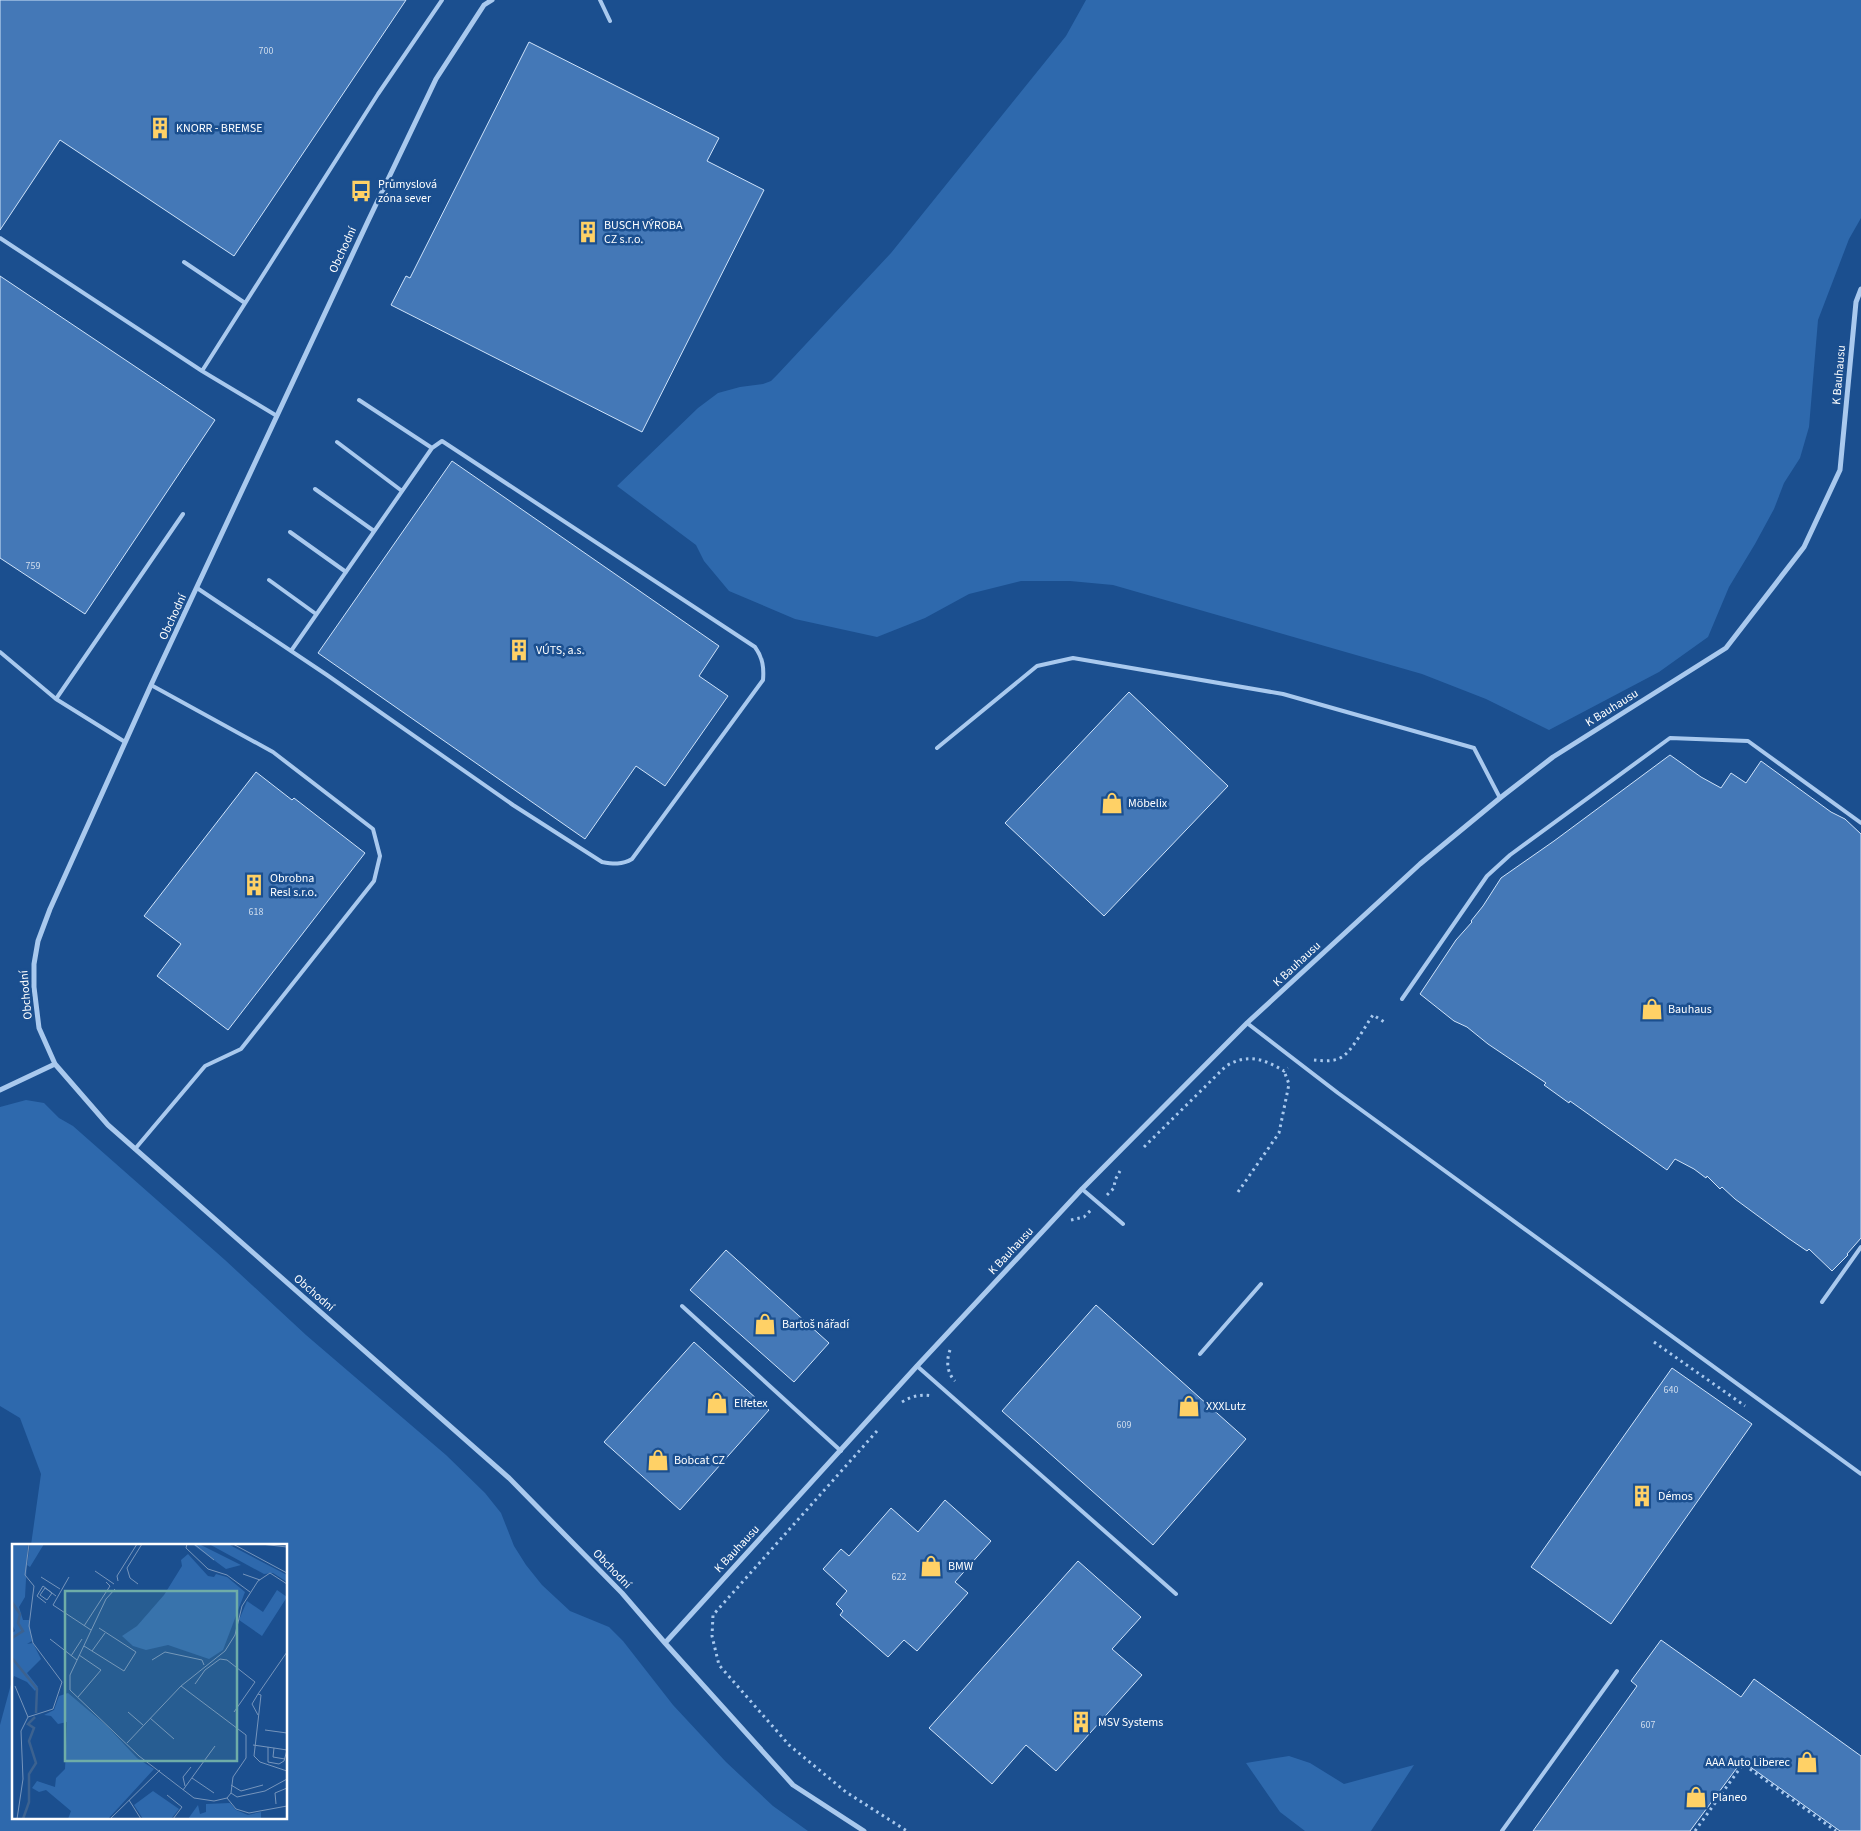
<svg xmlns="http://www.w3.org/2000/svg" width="1861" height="1831" font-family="'Source Sans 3',sans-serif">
	<rect width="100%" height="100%" fill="#1b4f8f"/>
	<path fill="#2e69ad" d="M1086,0H1861V218L1849,239L1818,320L1809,427L1800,458L1784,483L1774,509L1755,544L1729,587L1708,637L1659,672L1549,730L1486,699L1422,674L1113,585L1070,581H1021L969,594L925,618L877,637L795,619L729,591L704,561L696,545L617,486L698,408L718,393L740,387L763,384L771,381L777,375L891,253L1066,36Z
		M26,1100L44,1103L59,1118L73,1126L225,1260L306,1335L446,1455L485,1493L501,1513L514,1546L526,1565L542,1585L570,1611L609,1627L623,1641L673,1705L726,1762L773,1806L808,1831H0V1725L14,1673V1817H286V1545H31L41,1474L20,1418L0,1406V1107Z
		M1289,1756L1310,1763L1344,1784L1414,1765L1371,1831H1305L1280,1812L1246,1763Z"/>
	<path fill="#4478b7" stroke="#cfe3fa" d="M0,0H406L234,256L60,140L0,230Z
		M529,42L719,138L707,161L764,190L642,432L391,305L406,276L410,278Z
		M0,276L215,420L85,614L0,558Z
		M452,461L719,646L699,676L728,696L665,786L636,766L585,839L318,653Z
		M1129,692L1228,786L1104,916L1005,823Z
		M1670,755L1701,777L1721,788L1731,773L1746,783L1761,761L1831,812L1845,819L1861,834V1238L1847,1254L1848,1255L1832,1271L1809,1249L1807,1251L1788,1238L1735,1199L1722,1187L1720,1189L1707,1176L1706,1178L1694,1169L1675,1159L1667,1170L1570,1101L1569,1103L1544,1085L1546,1083L1488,1044L1467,1027L1454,1021L1420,994L1456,940L1472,922L1471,921L1483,906L1501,878L1554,841Z
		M256,772L292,800L294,798L365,853L228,1030L157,976L181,944L144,916Z
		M726,1250L829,1343L794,1382L690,1290Z
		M1096,1305L1246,1439L1153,1545L1002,1411Z
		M694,1342L769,1410L680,1510L604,1442Z
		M1672,1368L1752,1424L1611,1624L1531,1567Z
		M945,1500L991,1541L955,1582L968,1593L917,1651L904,1640L888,1657L840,1615L843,1611L836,1604L847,1591L823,1569L841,1549L849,1556L891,1508L918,1532Z
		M1078,1561L1141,1617L1112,1649L1142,1675L1056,1771L1026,1745L992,1784L929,1728Z
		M1661,1640L1741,1697L1754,1679L1861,1756V1831H1840L1742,1761L1690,1831H1533L1637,1686L1631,1681Z"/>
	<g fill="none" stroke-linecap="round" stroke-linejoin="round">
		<path stroke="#a9c9ee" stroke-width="3" stroke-dasharray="2.5 4" stroke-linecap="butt" d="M1314,1060C1323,1061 1334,1062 1342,1057C1353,1050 1365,1026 1373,1015L1386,1023
			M1144,1147L1226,1066C1248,1053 1264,1059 1284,1071L1288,1068
			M1238,1192L1279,1133L1289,1084L1284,1071
			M1107,1195L1114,1188L1115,1180L1120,1171
			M1071,1220L1084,1217L1091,1210
			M1654,1342L1745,1406
			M950,1350C946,1361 947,1373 955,1381
			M902,1402C912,1396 921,1394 932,1396
			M877,1431L713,1615L712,1636L719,1665L789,1745L846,1792L907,1831
			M1695,1831L1743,1764L1836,1831"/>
		<path stroke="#a9c9ee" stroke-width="4" d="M600,0L610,21
			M0,238L202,371L277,416
			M184,262L245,303
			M202,371L378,94L442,0
			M359,400L432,448
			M337,442L402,491
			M315,489L374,531
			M290,532L346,572
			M269,580L316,614
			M197,588C240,617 283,646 327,675L513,805L602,862C613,864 622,865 632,859L763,680C764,668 763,658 755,647L442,441L432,448L291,651
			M0,652L56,699L125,742
			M56,699L183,514
			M937,748L1037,666L1073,658L1283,694L1474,748L1500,798
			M1402,999L1487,876L1510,855L1670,738L1748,741L1861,823
			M1247,1023L1338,1093L1861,1474
			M135,1149L205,1066L241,1049L374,881L380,856L373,829L273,752L151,685
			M1082,1189L1123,1224
			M1822,1302L1861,1247
			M682,1306L841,1451
			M1200,1354L1261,1284
			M917,1366L1176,1594
			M1502,1831L1617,1671"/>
		<path stroke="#a9c9ee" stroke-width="5" d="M492,0L484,5L436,79L369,219L151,685L50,909L38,941L34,964V987L39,1028L55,1064L108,1125L509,1478L622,1593L665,1643L793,1785L864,1831
			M0,1090L55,1064
			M665,1643L917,1366L1082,1189L1247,1023L1420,864L1500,798L1553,757L1726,648L1804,547L1840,470L1856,302L1861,289"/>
	</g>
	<defs>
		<g id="building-bare" transform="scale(1.725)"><path d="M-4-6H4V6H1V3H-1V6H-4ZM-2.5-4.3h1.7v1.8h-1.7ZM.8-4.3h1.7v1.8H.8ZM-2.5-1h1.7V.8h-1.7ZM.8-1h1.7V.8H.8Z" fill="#ffd166" stroke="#1b4f8f" stroke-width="2.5" paint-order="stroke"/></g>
		<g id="bus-bare" transform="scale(1.725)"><path d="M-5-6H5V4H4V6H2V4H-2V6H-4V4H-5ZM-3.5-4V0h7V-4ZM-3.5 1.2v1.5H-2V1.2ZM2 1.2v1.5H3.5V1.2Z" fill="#ffd166" stroke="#1b4f8f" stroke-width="2.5" paint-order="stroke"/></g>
		<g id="shop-bare" transform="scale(1.725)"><path d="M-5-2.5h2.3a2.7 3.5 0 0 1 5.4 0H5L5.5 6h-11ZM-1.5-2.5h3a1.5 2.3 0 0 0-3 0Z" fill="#ffd166" stroke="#1b4f8f" stroke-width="2.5" paint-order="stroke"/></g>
	</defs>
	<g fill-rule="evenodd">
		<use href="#building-bare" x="160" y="128"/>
		<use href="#bus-bare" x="361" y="191"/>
		<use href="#building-bare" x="588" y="232"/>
		<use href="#building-bare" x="519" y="650"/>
		<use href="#shop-bare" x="1112" y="803"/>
		<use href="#building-bare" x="254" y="885"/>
		<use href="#shop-bare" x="1652" y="1009"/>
		<use href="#shop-bare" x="765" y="1324"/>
		<use href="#shop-bare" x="717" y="1403"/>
		<use href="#shop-bare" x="1189" y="1406"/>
		<use href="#shop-bare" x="658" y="1460"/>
		<use href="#building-bare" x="1642" y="1496"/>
		<use href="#shop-bare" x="931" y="1566"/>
		<use href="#building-bare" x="1081" y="1722"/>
		<use href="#shop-bare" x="1807" y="1762"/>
		<use href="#shop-bare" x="1696" y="1797"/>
	</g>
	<g text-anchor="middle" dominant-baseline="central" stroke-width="5" stroke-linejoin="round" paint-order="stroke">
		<g font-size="10" fill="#d0dded">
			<text x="266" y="51">700</text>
			<text x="33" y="566">759</text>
			<text x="256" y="912">618</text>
			<text x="1671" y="1390">640</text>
			<text x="1124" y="1425">609</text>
			<text x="899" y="1577">622</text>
			<text x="1648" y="1725">607</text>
		</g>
		<g font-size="12" fill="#fff" stroke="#1b4f8f" text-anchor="start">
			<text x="176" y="128">KNORR - BREMSE</text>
			<text x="378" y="184">Průmyslová<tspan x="378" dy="14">zóna sever</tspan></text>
			<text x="604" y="225">BUSCH VÝROBA<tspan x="604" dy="14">CZ s.r.o.</tspan></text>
			<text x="536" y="650">VÚTS, a.s.</text>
			<text x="1128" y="803">Möbelix</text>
			<text x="270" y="878">Obrobna<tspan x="270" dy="14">Resl s.r.o.</tspan></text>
			<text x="1668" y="1009">Bauhaus</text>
			<text x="782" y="1324">Bartoš nářadí</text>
			<text x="734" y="1403">Elfetex</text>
			<text x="1206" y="1406">XXXLutz</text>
			<text x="674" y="1460">Bobcat CZ</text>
			<text x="1658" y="1496">Démos</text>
			<text x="948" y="1566">BMW</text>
			<text x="1098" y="1722">MSV Systems</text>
			<text x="1790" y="1762" text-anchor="end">AAA Auto Liberec</text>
			<text x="1712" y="1797">Planeo</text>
		</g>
		<g font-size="12" fill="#fff" stroke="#1b4f8f">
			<text transform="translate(343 250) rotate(-65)">Obchodní</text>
			<text transform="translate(1839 375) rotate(-85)">K Bauhausu</text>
			<text transform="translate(173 617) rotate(-65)">Obchodní</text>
			<text transform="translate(1612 708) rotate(-32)">K Bauhausu</text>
			<text transform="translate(1297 964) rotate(-43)">K Bauhausu</text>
			<text transform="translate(26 995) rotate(-95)">Obchodní</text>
			<text transform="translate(1011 1251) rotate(-47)">K Bauhausu</text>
			<text transform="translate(314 1293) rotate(41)">Obchodní</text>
			<text transform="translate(737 1549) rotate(-47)">K Bauhausu</text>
			<text transform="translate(612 1569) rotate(46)">Obchodní</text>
		</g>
	</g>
	<g transform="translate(12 1544)">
		<rect width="275" height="275" fill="#1b4f8f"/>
		<path d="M0,0H16L13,53L7,63L11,76H17L20,97L15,100L21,99L29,115L15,129L26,143L23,147L15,138L2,132L0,137V89L3,87L0,80ZM18,0H32L18,23L15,21ZM180,0H187L229,21L214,25ZM197,0H216L275,31V38L261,29L252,30ZM176,10L196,32L202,33L204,30L215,33L233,48L211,106L197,115L156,101L134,106L121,102L110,92L125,82L152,51L170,22L169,16ZM265,46L275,53L250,92L227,76L235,57L251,68ZM56,149L95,182L125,214L142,225L96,275H56L59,267L34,246L27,248L20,244L25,237L43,243L44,234L53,225L55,178L46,180L39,172L32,171L42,166L47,152ZM141,247L167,265L159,275H131L122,261ZM218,259L224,266L236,271L249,268V274L176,275L186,261L188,270L194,268V260Z" fill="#2e69ad"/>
		<path fill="none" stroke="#3c6290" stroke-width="2.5" d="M0,58L8,70L6,79L11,87L0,94M0,114L25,145L24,169M11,275L17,258V230L24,219L17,197L22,184L16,180L23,173"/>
		<path fill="none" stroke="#7695bc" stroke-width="1" d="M175,0L174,4L196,25L215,31L238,48M182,0L202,16M221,0L275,29M249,0L275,3M83,27L102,40M231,30L248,36M29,33L48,45M57,33L41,61L79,86M106,37L105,32L125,0M126,40L118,34L115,24L130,0M103,45L94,55L58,131V146L127,212L182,254L202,257L215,254L219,249L225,253M34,59L25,52L31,42L40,49L35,56L28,51L33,44L40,49L44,52M72,82L98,42L94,38M38,95L65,116M72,102L112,127L124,108L87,84M80,107L93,89M59,112L70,95M140,116L153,108L190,116L192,121M183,140L193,126L208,115L215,116L243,138L222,168M3,142L16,173M169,142L234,191V214L221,233L219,249M246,150L275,108M66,153L89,126L67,111M116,168L131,181M246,171L240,160L246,150L249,151L242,212L248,218L275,227M16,173L41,165L50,138L21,99L17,82L22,42L13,31L17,0M138,174L162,195M253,186L275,189M115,199L169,142L213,107L223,91L230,62L246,37L258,29L275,40M241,201L262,204L275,206L272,217L267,220L256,218V203M262,204L261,213L273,215M180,234L202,249M219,241L229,247L251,241M173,242L171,233L179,223M171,246L203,202M155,251L170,263L161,275M225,253L253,247L275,235M215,254L224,265L237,269L275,262M117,256L129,275M264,260L263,249L275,244M5,275L11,235L9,187L16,173M98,275L148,226"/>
		<path fill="#6fada8" fill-opacity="0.15" stroke="#6fada8" stroke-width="2.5" d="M53,47H225V217H53Z"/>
		<rect width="275" height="275" fill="none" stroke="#fff" stroke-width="2.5"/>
	</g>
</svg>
